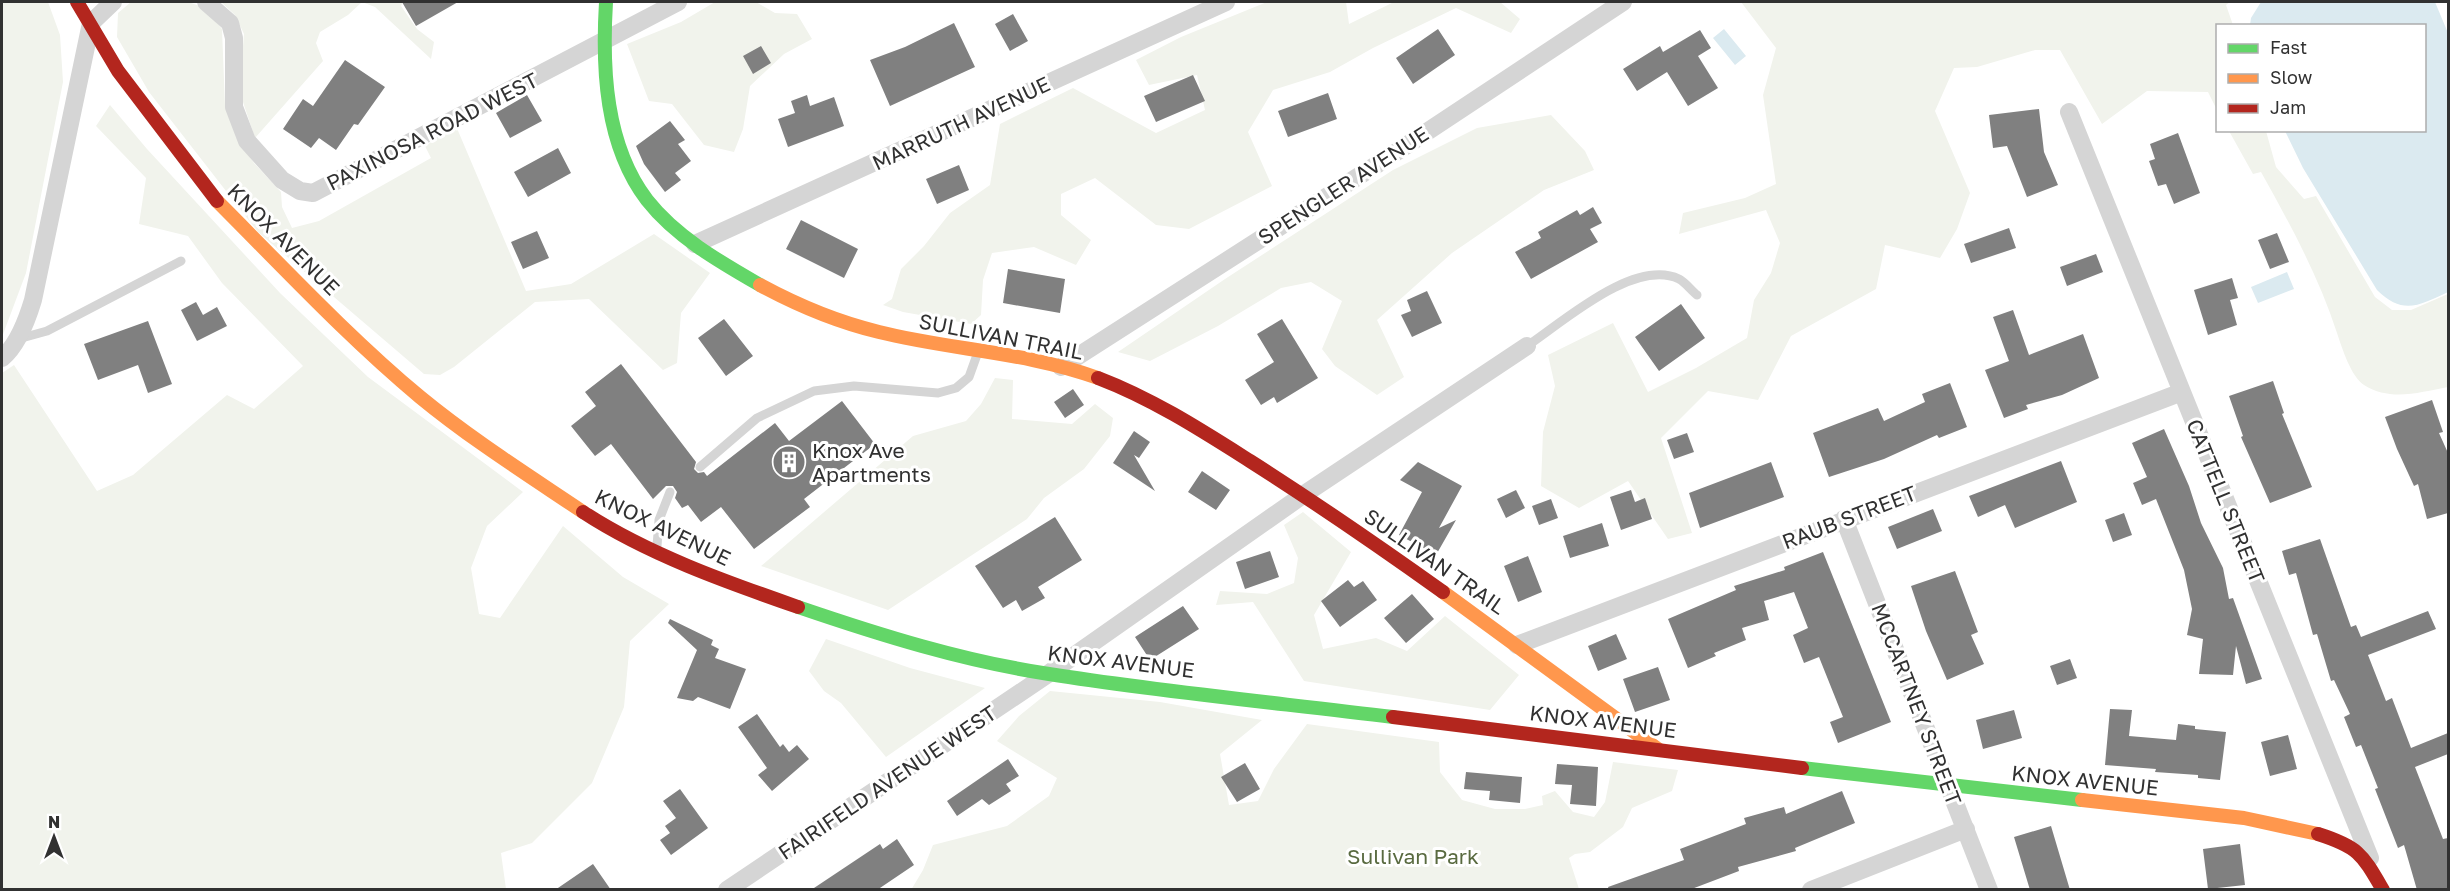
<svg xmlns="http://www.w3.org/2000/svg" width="2450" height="891" font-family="'Golos Text',sans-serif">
	<rect width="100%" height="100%" fill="#fff"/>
	<path fill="#f1f3ec" d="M2,2H48L60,35L63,82L26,273L2,337Z
		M131,2H188L197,5L214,19L222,29L225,106L237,138L254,163L281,192L282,207L292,228L319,221L431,158L425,146L456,126L526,291L571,284L654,234L710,273L681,313L677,363L663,370L589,299L535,302L454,367L440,375L424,374L258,232L149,92L117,37L118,13Z
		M221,2H362L348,15L320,32L316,43L323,61L255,138L243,102L241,71L244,34L235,15Z
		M362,2H403L401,6L417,29L434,42L431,59L375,7Z
		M715,2H756L775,13L797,14L812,39L784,54L750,86L743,129L734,152L704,145L672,104L649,101L627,44L681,22Z
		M1267,2H1346L1349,24L1394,2H1500L1520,19L1511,33L1456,8L1373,48L1330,72L1273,90L1248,132L1272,186L1189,229L1156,225L1095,178L1061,194V215L1091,240L1076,265L1034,247L992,253L983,280L981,315L971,324L903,312L883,305L892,299L901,269L924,246L950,213L990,185L1000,124L1073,88L1156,133L1205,110L1197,75L1149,85L1136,60L1181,37Z
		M1741,2H2230L2226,5L2233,25L2218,26L2217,110L2208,92L2147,91L2102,124L2060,50H2035L1977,67L1954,68L1935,111L1970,193L1957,229L1940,258L1885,245L1876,289L1791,336L1758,400L1708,391L1661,438L1692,533L1668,539L1628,481L1579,508L1541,486L1543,432L1555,386L1548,355L1613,323L1648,392L1696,368L1747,338L1754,300L1771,273L1780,243L1766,210L1679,234L1683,213L1745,198L1776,184L1763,95L1776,48Z
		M110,105L147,149L280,293L368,377L523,492L487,526L471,568L479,614L500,618L563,526L623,577L669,604L630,641L624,707L592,783L532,843L501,853L506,889L2,890V373L14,365L97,491L133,475L227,395L254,409L303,366L222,283L188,236L139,224L146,178L96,126Z
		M1551,115L1585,151L1594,170L1544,190L1452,253L1377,320L1404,377L1377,395L1335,366L1322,349L1342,301L1311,282L1281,288L1218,326L1150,361L1118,352L1225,279L1393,170L1477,128Z
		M2229,131H2266L2276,167L2304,199L2316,196L2375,297L2392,310H2411L2448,294V387C2420,392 2391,402 2364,385C2351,377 2342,348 2337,333C2319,277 2290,224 2261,172L2253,174Z
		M995,378L1013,380L1012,419L1072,424L1095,404L1113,418L1110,436L1084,469L1044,498L1027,519L888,610L761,566L913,436L966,421L981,404Z
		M1303,512L1351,552L1314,615L1323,649L1376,638L1407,651L1445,616L1519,675L1490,710L1304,681L1253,602L1216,605L1220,591L1267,594L1294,583L1298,558L1284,525Z
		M826,639L910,668L985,688L886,757L841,703L824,691L809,671Z
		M1050,691L1160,702L1262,720L1220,754L1229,805L1258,801L1274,769L1307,724L1439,742L1440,772L1462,800L1495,809H1525L1543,805L1542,796L1555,791L1573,812L1594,817L1605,802L1613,762L1678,770L1672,791L1632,808L1623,827L1590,852L1575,854L1569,858L1579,889L911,890L923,870L933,845L1007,826L1049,796L1057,778L997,741L1019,716Z"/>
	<path fill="#dbeaf0" d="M2261,2H2435L2448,33V292C2420,305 2403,316 2377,290L2303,168L2285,131L2424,130V26L2250,25L2251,18Z
		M1724,29L1746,56L1735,65L1713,38Z
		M2287,272L2294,289L2258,303L2251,287Z"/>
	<path fill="#808080" d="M402,2H458L416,26Z
		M1013,14L1028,41L1010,51L995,24Z
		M954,23L975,67L890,106L870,60L905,47Z
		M1438,29L1455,55L1413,84L1396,58Z
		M1700,30L1711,48L1698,56L1718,88L1688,106L1667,72L1637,91L1623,69L1660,46L1663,52Z
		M761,46L771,63L753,74L743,56Z
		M345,60L385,87L358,125L354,124L336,150L319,138L311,148L283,129L303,99L313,106Z
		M1193,75L1205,101L1156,122L1144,96Z
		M1328,93L1337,119L1288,137L1278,111Z
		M527,95L542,121L510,138L496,113Z
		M807,95L810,106L834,97L844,126L788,147L778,119L795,113L791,101Z
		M2039,109L2044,152L2058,185L2027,197L2007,146L1993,148L1989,115Z
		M670,121L685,140L678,144L691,161L675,173L681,180L665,192L644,164L636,146Z
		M2178,133L2200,193L2174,204L2166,184L2158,186L2149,161L2155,159L2150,144Z
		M558,148L571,173L528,197L514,172Z
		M959,165L969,190L937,204L926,179Z
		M1593,207L1602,223L1590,229L1598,242L1531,279L1515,252L1541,238L1538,232L1577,210L1580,215Z
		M801,220L858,249L844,278L786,249Z
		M2009,228L2016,248L1971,263L1964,244Z
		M537,231L549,258L523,269L511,242Z
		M2277,233L2289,262L2270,269L2258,240Z
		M2096,254L2103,272L2067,286L2060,267Z
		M1008,269L1065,279L1060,313L1003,303Z
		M2232,278L2238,298L2230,300L2237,325L2208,335L2194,290Z
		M1427,291L1442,323L1412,337L1401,315L1411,311L1407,300Z
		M196,302L203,315L217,307L227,326L197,341L181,310Z
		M1681,304L1705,338L1659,371L1635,337Z
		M2013,310L2029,355L2083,334L2099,378L2062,395L2026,405L2028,409L2004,418L1985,370L2009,361L1993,317Z
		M724,319L753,356L726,376L698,338Z
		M1282,319L1318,378L1277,403L1274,397L1261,405L1245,380L1274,362L1257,334Z
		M148,321L172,384L148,393L138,365L98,380L84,344Z
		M621,364L696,462L694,469L698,473L704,472L707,476L775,423L789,441L842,401L875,444L804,499L810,507L754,549L721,507L701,522L688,505L682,508L675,498L677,492L673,486H666L653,499L611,444L595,456L571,426L596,406L585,392Z
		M2273,381L2284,413L2282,414L2312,487L2270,503L2241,437L2243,436L2229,396Z
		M1950,383L1967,427L1939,438L1937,435L1884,459L1829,477L1813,433L1878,408L1884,421L1925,402L1922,394Z
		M1073,389L1084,405L1065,418L1054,402Z
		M2432,400L2443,432L2439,433L2448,453V513L2427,519L2418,484L2414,486L2397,449L2385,417Z
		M2164,429L2189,486L2201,523L2223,568L2229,599L2233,598L2262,679L2246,684L2236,646L2233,675L2199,674L2203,639L2187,635L2192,609L2184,570L2156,499L2142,505L2133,483L2147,477L2132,443Z
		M1134,431L1150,442L1139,458L1134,455L1155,491L1113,463Z
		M1687,433L1694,452L1674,459L1667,440Z
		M2061,461L2077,502L2015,528L2005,505L1978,517L1969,496Z
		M1418,462L1462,486L1439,528L1456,520L1436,555L1399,535L1422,492L1400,480Z
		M1771,462L1784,497L1700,528L1689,493Z
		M1202,471L1230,490L1216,510L1188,492Z
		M1516,490L1525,508L1506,518L1497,499Z
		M1631,490L1635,502L1645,498L1652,519L1621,530L1610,497Z
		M1551,499L1558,518L1539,525L1532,506Z
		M1933,509L1942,531L1897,549L1888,527Z
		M2124,513L2132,535L2113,542L2105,520Z
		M1055,517L1082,560L1038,587L1045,598L1022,611L1016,600L1003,608L975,566Z
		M1602,523L1609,546L1570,558L1563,536Z
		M2320,539L2351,627L2356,625L2361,637L2428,611L2436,629L2368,655L2386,701L2392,698L2411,748L2448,733V754L2415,767L2443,839L2448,838V890H2417L2404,845L2398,848L2375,789L2378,788L2361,745L2356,747L2344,717L2350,714L2334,680L2331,681L2317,634L2313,635L2296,573L2289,575L2282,551Z
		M1270,551L1279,577L1245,589L1236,562Z
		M1823,552L1891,722L1838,743L1830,722L1843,717L1819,657L1804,663L1793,635L1808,628L1794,592L1764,601L1769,620L1742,628L1746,640L1714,653L1716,656L1688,668L1668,619L1736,590L1734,586L1785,570L1784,567Z
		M1528,556L1542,592L1518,602L1504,566Z
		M1955,571L1978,632L1971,635L1984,664L1947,680L1926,631L1911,586Z
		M1348,580L1354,587L1363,581L1377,600L1340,627L1321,601Z
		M1412,594L1434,619L1406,643L1384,618Z
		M1183,606L1199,629L1150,660L1135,637Z
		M670,619L713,640L711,645L719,649L715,658L746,669L730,709L698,697L693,701L677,698L697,650L668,623Z
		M1616,634L1627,659L1598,671L1588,646Z
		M2070,659L2077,678L2057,685L2050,666Z
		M1658,667L1670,700L1635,712L1623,679Z
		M2110,709L2132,710L2129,736L2176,740L2178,724L2195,726V729L2226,732L2220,780L2198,778V775L2155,772L2156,769L2105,765Z
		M2014,710L2022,738L1983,749L1976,720Z
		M757,714L780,747L783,744L789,752L797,745L809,759L772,791L758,775L767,768L738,727Z
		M2288,735L2297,769L2270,776L2261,742Z
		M1008,759L1019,776L1006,784L1011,791L989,805L982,799L957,816L947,801Z
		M1245,763L1260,789L1237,802L1221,777Z
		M1557,764L1598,767L1596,806L1570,804L1572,785L1555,784Z
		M1466,772L1522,777L1520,803L1489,800L1490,791L1464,789Z
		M680,789L708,828L671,855L660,840L670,833L665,826L676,818L663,801Z
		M1842,791L1855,823L1795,848L1796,851L1738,867L1739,871L1689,890H1609L1608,887L1684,860L1680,849L1746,824L1744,818L1784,807L1786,814Z
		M2051,826L2070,890H2030L2014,837Z
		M897,839L914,865L877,890H811L880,844L883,849Z
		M2240,844L2245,885L2208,889L2203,849Z
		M593,864L611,890H555Z"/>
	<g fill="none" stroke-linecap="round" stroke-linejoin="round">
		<path stroke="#d5d5d5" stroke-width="9" d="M18,339L47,331L181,261
			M1527,346C1563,322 1634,258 1679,279C1685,282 1691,290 1697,295
			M700,467L757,418L814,391L854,386L938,393L956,388L969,377L978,352
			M657,546L659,520L670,492"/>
		<path stroke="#d5d5d5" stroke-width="18" d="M206,2L230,23L234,38V107L247,141L282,180L300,191L313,193L678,2
			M2069,112L2370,858
			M695,244L1226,2
			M2,358C18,345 27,320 33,300L91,23L113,2
			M1061,367L1398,151L1623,2
			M1844,519L1989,890
			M1517,645L2182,392
			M727,890L1048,674L1303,495L1527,346
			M1811,890L1966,829"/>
		<path stroke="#63d668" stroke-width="14" d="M606,2C602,68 605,145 647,200C676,237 720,262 760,285
			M798,607C880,635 963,661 1049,674C1163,692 1279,703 1393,717
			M1802,768L2082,800"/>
		<path stroke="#ff974d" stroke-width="14" d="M217,201C283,267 348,337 420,397C471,439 528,475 583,512
			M760,285C797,305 837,322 879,332C951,350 1027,352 1098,378
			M1443,592L1659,750
			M2082,800L2244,818L2318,834"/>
		<path stroke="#b3261e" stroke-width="14" d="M77,2L118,71L217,201
			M1098,378C1153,399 1201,430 1250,461C1316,503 1380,547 1443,592
			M583,512C647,554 726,582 798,607
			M1393,717L1802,768
			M2318,834C2359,847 2362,854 2383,890"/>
	</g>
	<defs>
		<g id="building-disc" transform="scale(1.725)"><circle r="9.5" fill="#797979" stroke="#fff"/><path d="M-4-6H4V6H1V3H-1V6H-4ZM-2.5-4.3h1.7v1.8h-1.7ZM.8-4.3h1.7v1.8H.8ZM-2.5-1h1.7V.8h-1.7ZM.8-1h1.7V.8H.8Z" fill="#fff"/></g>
	</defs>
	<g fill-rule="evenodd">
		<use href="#building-disc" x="789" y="462"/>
	</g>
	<g text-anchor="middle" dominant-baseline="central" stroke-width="6" stroke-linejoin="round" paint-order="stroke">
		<g font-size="21" fill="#313131" stroke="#fff">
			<text transform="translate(961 123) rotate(-25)">MARRUTH AVENUE</text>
			<text transform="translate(432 131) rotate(-27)">PAXINOSA ROAD WEST</text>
			<text transform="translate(1343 185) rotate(-33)">SPENGLER AVENUE</text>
			<text transform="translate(284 239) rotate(45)">KNOX AVENUE</text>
			<text transform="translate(1001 336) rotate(11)">SULLIVAN TRAIL</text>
			<text transform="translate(2226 501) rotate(68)">CATTELL STREET</text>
			<text transform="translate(1849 517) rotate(-21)">RAUB STREET</text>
			<text transform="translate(663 527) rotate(26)">KNOX AVENUE</text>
			<text transform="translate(1435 561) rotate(35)">SULLIVAN TRAIL</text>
			<text transform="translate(1121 661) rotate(7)">KNOX AVENUE</text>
			<text transform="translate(1917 704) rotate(69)">MCCARTNEY STREET</text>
			<text transform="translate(1603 721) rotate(7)">KNOX AVENUE</text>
			<text transform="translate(2085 780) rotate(6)">KNOX AVENUE</text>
			<text transform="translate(887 782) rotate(-34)">FAIRIFELD AVENUE WEST</text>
		</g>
		<g font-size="21" fill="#313131" stroke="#fff" text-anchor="start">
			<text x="812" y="450">Knox Ave<tspan x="812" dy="24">Apartments</tspan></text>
		</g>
		<g font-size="21" fill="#596a40" stroke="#fff">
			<text x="1413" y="856">Sullivan Park</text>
		</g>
	</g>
	<rect width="2450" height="891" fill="none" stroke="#313131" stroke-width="6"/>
	<rect x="2216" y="24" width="210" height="108" fill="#ffffff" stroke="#adadad" stroke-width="1.5"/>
	<rect x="2228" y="44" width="30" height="9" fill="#63d668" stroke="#adadad" stroke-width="1.5"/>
	<text x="2270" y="54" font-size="18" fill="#313131">Fast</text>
	<rect x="2228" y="74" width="30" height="9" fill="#ff974d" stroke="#adadad" stroke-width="1.5"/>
	<text x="2270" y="84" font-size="18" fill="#313131">Slow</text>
	<rect x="2228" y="104" width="30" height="9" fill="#b3261e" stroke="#adadad" stroke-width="1.5"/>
	<text x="2270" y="114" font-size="18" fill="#313131">Jam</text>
	<g transform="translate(54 837)" stroke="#ffffff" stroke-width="4.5" paint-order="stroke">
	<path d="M0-4.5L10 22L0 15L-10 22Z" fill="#313131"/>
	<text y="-9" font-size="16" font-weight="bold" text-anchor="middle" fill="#313131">N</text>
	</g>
</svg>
